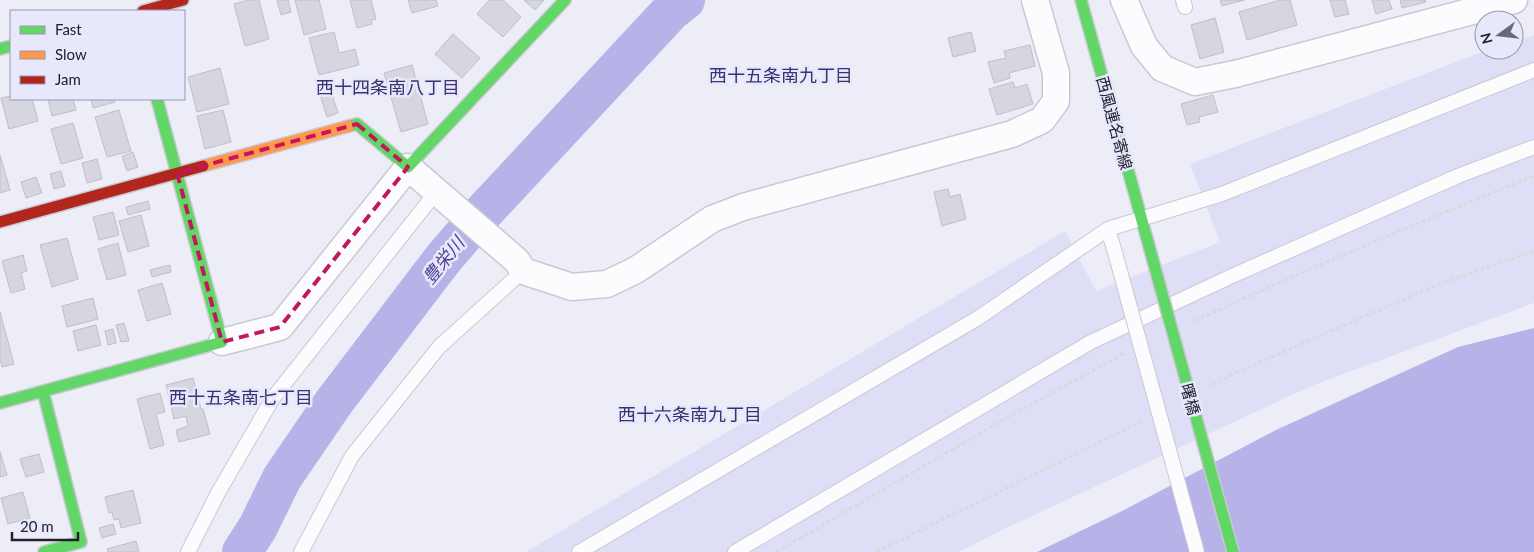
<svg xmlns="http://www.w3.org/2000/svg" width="1534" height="552" font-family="Lato,'Noto Sans JP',sans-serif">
	<rect width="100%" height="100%" fill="#ededf8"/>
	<path fill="#dfdef7" d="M1534,35V303L1311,386L1002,530L959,552H526L1065,231L1096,291L1220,242L1190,164L1474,55L1489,50H1514V42Z"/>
	<path fill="#b7b3e9" d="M1534,328V552H1037L1124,510L1276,430L1458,347Z"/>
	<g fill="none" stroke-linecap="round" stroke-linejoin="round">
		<path stroke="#b7b3e9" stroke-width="40" d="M242,552L258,527L282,478L334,402L443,259L479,217L670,12L685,0"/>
	</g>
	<path fill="#d6d6e1" stroke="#bfbfca" d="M248,0H259L269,39L245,46L234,4Z
		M277,0H288L291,12L281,15Z
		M295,0H319L326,29L304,35Z
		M350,0H371L376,19L371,20L372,24L357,28Z
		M408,0H436L438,6L412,13Z
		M489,0H503L521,17L503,37L477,14Z
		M524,0H544L535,10Z
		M1220,0H1244L1222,6Z
		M1280,0H1290L1297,25L1247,40L1239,12Z
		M1330,0H1345L1349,14L1335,17Z
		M1372,0H1389L1392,9L1376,14Z
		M1400,0H1425L1426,2L1402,8Z
		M1215,18L1224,52L1200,59L1191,25Z
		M334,32L339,53L355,49L359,65L319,75L309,38Z
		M971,32L976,51L953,57L948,38Z
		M453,34L480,58L462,78L435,54Z
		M1030,45L1035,66L1009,73L1010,78L994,83L988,62L1006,58L1004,51Z
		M412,65L428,124L401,132L384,73Z
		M220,68L229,104L197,112L188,77Z
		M1013,82L1015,88L1027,84L1033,104L997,115L989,89Z
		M330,88L338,113L327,117L319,92Z
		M1213,95L1218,112L1199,117L1200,122L1187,125L1181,104Z
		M11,96V99H32L38,121L9,129L1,98Z
		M48,99H73L76,110L52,116Z
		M91,99H114L115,102L93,108Z
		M119,110L131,151L107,157L95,117Z
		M223,110L231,142L205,149L197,116Z
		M73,123L83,158L61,164L51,129Z
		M133,152L138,167L127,171L122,156Z
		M0,155L10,190L0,193Z
		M97,159L102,179L87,183L82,163Z
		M61,171L65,186L54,189L50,174Z
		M36,177L42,193L26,198L21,182Z
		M948,189L950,197L960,194L966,219L942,226L934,192Z
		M148,201L150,209L128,215L126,207Z
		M113,212L119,235L99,240L93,217Z
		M141,215L149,246L128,252L119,221Z
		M67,238L78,279L52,287L40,245Z
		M118,243L126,275L107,280L98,249Z
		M23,255L27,271L21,273L25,289L11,293L2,261Z
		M170,265L171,272L152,277L150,270Z
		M162,283L171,314L147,321L138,290Z
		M93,298L98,319L67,327L62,306Z
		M0,312L14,364L2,367L0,358Z
		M124,323L129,341L121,342L116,325Z
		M96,325L101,345L78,351L73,331Z
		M113,329L116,343L108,345L105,331Z
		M193,378L201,409H203L210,434L179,442L176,430L188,426L186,416L174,419L166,385Z
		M160,393L165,412L156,414L164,445L150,449L137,399Z
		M0,452L7,475L0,477Z
		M39,454L44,472L26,477L20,459Z
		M133,490L141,523L121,528L119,519L114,520L112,512L109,513L105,497Z
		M23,492L30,518L8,524L1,498Z
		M113,524L116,534L102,538L99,528Z
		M136,541L139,552H108L107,549Z"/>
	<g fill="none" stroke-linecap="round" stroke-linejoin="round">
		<g stroke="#c9c9d4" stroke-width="16">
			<path id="lane" d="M1183,0L1185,7
				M1108,229L1116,256
				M188,552L218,493L273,398L437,191
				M301,552L352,456L439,347L523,271
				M579,552L978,318L1108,229L1222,194L1534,70
				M735,552L1091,342L1232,276L1458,176L1534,147"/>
		</g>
		<g stroke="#c9c9d4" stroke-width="29">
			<path id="street" d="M1124,0L1144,46L1162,68L1195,82L1235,74L1514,0
				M222,342L280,327L408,167L517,261L523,271L572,287L607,284L636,270L712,219L743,207L1012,134L1042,120L1056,101V73L1035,0"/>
		</g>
		<g stroke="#c9c9d4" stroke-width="14">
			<path id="fast" d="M1081,0L1149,246
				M0,49L11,46
				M349,126L357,124L408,167L565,0
				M43,391L81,542L44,552
				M0,403L222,342L157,99"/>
		</g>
		<g stroke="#c9c9d4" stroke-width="14">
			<path id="slow" d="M203,166L349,126"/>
		</g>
		<g stroke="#c9c9d4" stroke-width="14">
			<path id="jam" d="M143,11L183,0
				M0,222L203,166"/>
		</g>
		<path stroke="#d9d9dd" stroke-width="3" stroke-dasharray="4 2.5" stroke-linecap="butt" d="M1195,321C1306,269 1420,222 1534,176
			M1212,385L1238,372L1429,288L1534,251
			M776,552L1008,417L1125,353
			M877,552L1144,420"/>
		<use href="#lane" stroke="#fcfcfe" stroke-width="14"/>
		<use href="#street" stroke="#fcfcfe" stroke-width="26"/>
		<use href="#fast" stroke="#63d668" stroke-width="11"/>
		<use href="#slow" stroke="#ff974d" stroke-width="11"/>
		<use href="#jam" stroke="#b3261e" stroke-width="11"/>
		<g stroke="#c9c9d4" stroke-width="16" stroke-linecap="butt">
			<path id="lane-bridge" d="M1116,256L1197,552"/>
		</g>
		<g stroke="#c9c9d4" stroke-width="14" stroke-linecap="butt">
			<path id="fast-bridge" d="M1149,246L1233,552"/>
		</g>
		<use href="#lane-bridge" stroke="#fcfcfe" stroke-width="14"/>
		<use href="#fast-bridge" stroke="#63d668" stroke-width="11"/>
	</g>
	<path fill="none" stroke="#c2185b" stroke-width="4" stroke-dasharray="10 6" stroke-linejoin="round" d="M357,124L408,167L280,327L222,342L177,173Z"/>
	<g text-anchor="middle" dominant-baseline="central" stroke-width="5" stroke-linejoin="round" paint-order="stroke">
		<g font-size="16" fill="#22212d" stroke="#e8e8fd">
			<text transform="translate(1115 123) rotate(75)">西風連名寄線</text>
			<text transform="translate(1191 399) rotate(75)">曙橋</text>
		</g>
		<g font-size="18" fill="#3b326e" stroke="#e8e8fd">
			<text x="781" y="75">西十五条南九丁目</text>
			<text x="388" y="87">西十四条南八丁目</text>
			<text x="241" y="397">西十五条南七丁目</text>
			<text x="690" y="414">西十六条南九丁目</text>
		</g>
		<g font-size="18" font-style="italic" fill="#504197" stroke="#e8e8fd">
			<text transform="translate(443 260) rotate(-51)">豊栄川</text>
		</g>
	</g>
	<rect x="10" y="10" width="175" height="90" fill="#e8e8fd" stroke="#9998aa"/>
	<rect x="20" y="26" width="25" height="8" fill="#63d668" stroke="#9998aa"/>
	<text x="55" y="35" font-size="15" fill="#22212d">Fast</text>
	<rect x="20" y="51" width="25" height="8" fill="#ff974d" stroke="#9998aa"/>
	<text x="55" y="60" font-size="15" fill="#22212d">Slow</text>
	<rect x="20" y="76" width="25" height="8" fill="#b3261e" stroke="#9998aa"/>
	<text x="55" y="85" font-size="15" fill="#22212d">Jam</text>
	<g transform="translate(1499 35) rotate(255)"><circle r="24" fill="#e8e8fd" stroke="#9998aa"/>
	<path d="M0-4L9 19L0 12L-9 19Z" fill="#696874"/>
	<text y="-8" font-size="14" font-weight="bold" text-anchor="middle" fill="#22212d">N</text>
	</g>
	<path d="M12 532v8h66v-8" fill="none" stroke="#22212d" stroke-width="2.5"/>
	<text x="20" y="532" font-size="15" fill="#22212d" stroke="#e8e8fd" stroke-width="4" paint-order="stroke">20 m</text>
</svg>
